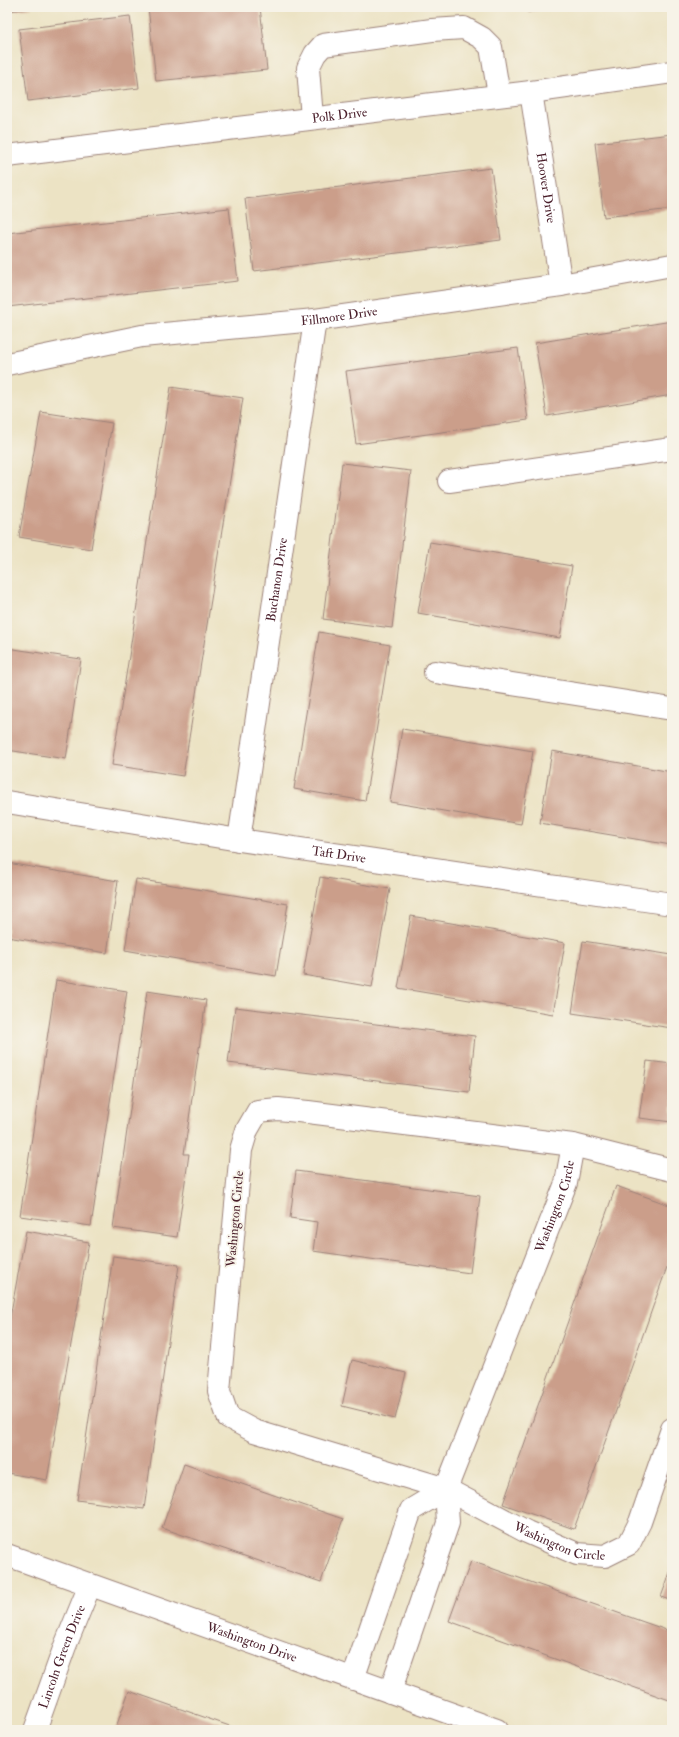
<svg xmlns="http://www.w3.org/2000/svg" width="679" height="1737" font-family="'IM FELL Double Pica',serif">
	<rect width="100%" height="100%" fill="#f7f3e8"/>
	<filter id="ink" filterUnits="userSpaceOnUse"><feTurbulence type="fractalNoise" baseFrequency=".025" numOctaves="2"/><feDisplacementMap in="SourceGraphic" scale="8" xChannelSelector="R" yChannelSelector="G"/><feConvolveMatrix kernelMatrix="1 2 1 2 8 2 1 2 1" color-interpolation-filters="sRGB"/></filter>
	<filter id="wash" filterUnits="userSpaceOnUse"><feTurbulence type="fractalNoise" baseFrequency=".012" numOctaves="4" result="noise"/><feDisplacementMap in="SourceGraphic" scale="16" xChannelSelector="R" yChannelSelector="G"/><feGaussianBlur stdDeviation="0.9" result="paint"/><feColorMatrix in="noise" values="0 0 0 0 0 0 0 0 0 0 0 0 0 0 0 0 0 1.4 0 .05"/><feComposite in="paint" operator="in"/></filter>
	<g filter="url(#wash)">
		<rect width="100%" height="100%" fill="#ece3c4"/>
		<g id="blocks">
			<path fill="#cb9e8a" d="M7,7H31L32,8L7,11Z
				M148,7H260L267,70L156,81Z
				M527,7H550V8L528,12Z
				M130,16L139,88L28,101L19,29Z
				M672,134V209L604,217L595,143Z
				M491,168L501,240L254,271L245,199Z
				M229,208L238,281L7,307V233Z
				M672,321V395L547,416L535,343Z
				M518,348L528,420L356,444L346,371Z
				M171,387L243,398L183,776L112,765Z
				M41,412L112,423L91,549L19,537Z
				M342,463L411,471L392,628L323,619Z
				M430,542L572,566L560,638L418,613Z
				M319,632L390,645L365,801L294,789Z
				M7,648L81,659L66,759L7,750Z
				M402,729L533,751L521,824L390,802Z
				M552,751L672,772L671,845L540,823Z
				M7,863L118,881L107,953L7,937Z
				M320,877L390,889L372,987L303,975Z
				M136,879L288,904L276,976L125,950Z
				M411,916L565,943L553,1014L398,988Z
				M583,941L672,955V1028L572,1013Z
				M56,980L127,991L91,1226L20,1216Z
				M147,991L206,1000L184,1154H189L177,1237L113,1228Z
				M235,1007L475,1036L469,1092L228,1063Z
				M647,1061L672,1064V1122L639,1118Z
				M296,1171L480,1196L470,1273L313,1251L317,1222L290,1218Z
				M616,1186L672,1206V1253L574,1529L503,1504Z
				M26,1231L89,1242L47,1480L7,1473V1334Z
				M113,1256L179,1265L144,1509L77,1500Z
				M352,1360L406,1373L395,1419L342,1406Z
				M184,1464L343,1519L321,1582L162,1528Z
				M471,1561L672,1632V1701L449,1621Z
				M672,1567V1601L661,1597Z
				M129,1691L241,1730H115Z"/>
		</g>
	</g>
	<g filter="url(#ink)">
		<use href="#blocks" fill-opacity="0" stroke="#9b8178" stroke-width="1"/>
		<g fill="none" stroke-linecap="round" stroke-linejoin="round">
			<g stroke="#9b8178" stroke-width="24">
				<g id="minor">
					<path id="s1" d="M531,92L561,285"/>
					<path d="M312,118L308,68L315,54L323,45L432,30L464,28L482,38L491,47L499,95"/>
					<path id="s2" d="M7,156L531,92L672,72"/>
					<path id="s3" d="M7,364L142,336L315,320L561,285L672,265"/>
					<path d="M449,481L672,449"/>
					<path d="M435,672L672,709"/>
					<path id="s4" d="M7,802L239,840L672,904"/>
					<path id="s5" d="M239,840L315,320"/>
					<path id="s6" d="M672,1170L573,1145L308,1112L278,1109L258,1111L247,1130L241,1150L219,1391L228,1417L254,1431L446,1489L527,1532L577,1554L605,1556L629,1544L640,1522L672,1429"/>
					<path id="s7" d="M7,1555L497,1730"/>
					<path d="M353,1679L411,1510L446,1489"/>
					<path id="s8" d="M390,1692L448,1523L446,1489L566,1183L573,1145"/>
					<path id="s9" d="M35,1730L65,1646L90,1585"/>
				</g>
			</g>
			<use href="#minor" stroke="#fff" stroke-width="22"/>
		</g>
	</g>
	<g text-anchor="middle" dominant-baseline="central" stroke-width="3.5" stroke-linejoin="round" paint-order="stroke">
		<g font-size="13" fill="#4a1f2b" stroke="#f7f3e8">
			<text stroke="none"><textPath href="#s2" startOffset="335">Polk Drive</textPath></text>
			<text stroke="none"><textPath href="#s1" startOffset="97">Hoover Drive</textPath></text>
			<text stroke="none"><textPath href="#s3" startOffset="336">Fillmore Drive</textPath></text>
			<text stroke="none"><textPath href="#s5" startOffset="263">Buchanon Drive</textPath></text>
			<text stroke="none"><textPath href="#s4" startOffset="336">Taft Drive</textPath></text>
			<text stroke="none"><textPath href="#s8" startOffset="516">Washington Circle</textPath></text>
			<text transform="translate(235 1219) rotate(-85)">Washington Circle</text>
			<text stroke="none"><textPath href="#s6" startOffset="1088">Washington Circle</textPath></text>
			<text stroke="none"><textPath href="#s7" startOffset="260">Washington Drive</textPath></text>
			<text stroke="none"><textPath href="#s9" startOffset="78">Lincoln Green Drive</textPath></text>
		</g>
	</g>
	<rect width="679" height="1737" fill="none" stroke="#f7f3e8" stroke-width="24"/>
</svg>
